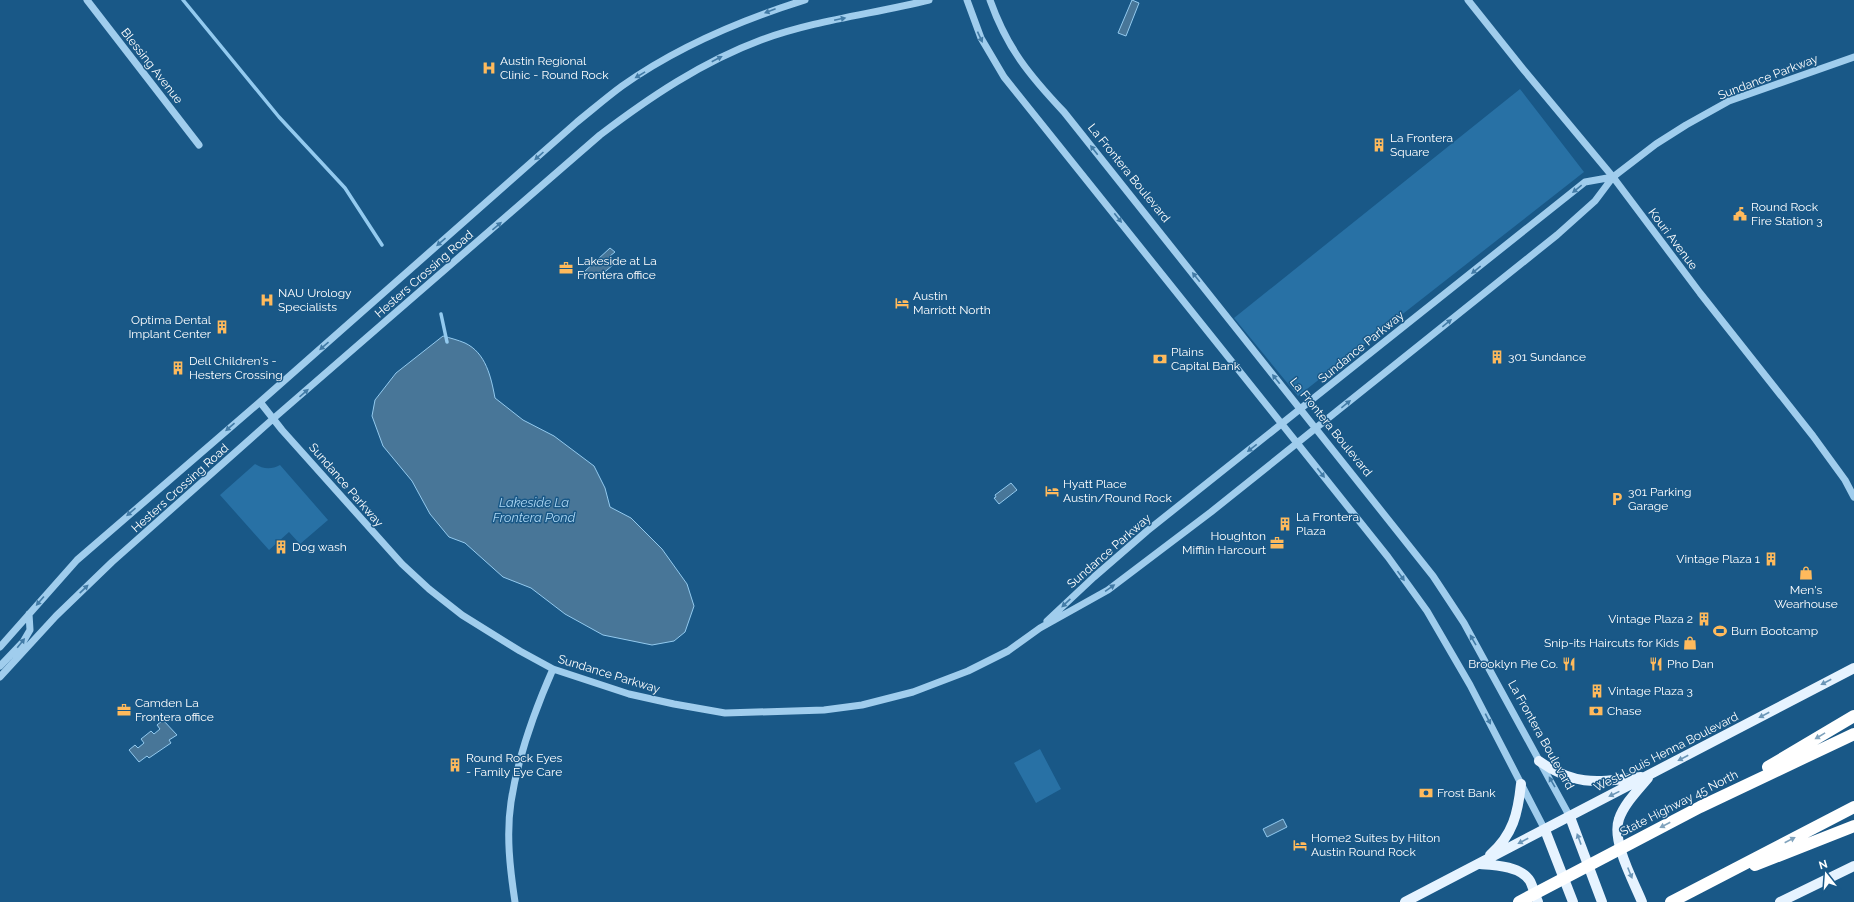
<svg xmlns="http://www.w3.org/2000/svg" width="1854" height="902" font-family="Raleway,sans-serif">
	<rect width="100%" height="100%" fill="#195887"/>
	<path fill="#2871a5" d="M1520,89L1584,172L1298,396L1234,318Z
		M255,464C263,469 271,470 280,465L328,520L300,544L289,532L269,550L220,495Z
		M1040,749L1061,789L1036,803L1014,763Z"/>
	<path fill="#487698" stroke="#93caef" d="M1132,0L1139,3L1126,36L1118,33Z
		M610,248L615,252L610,256V261L613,265L601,275L599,272L594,274L592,273L588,276L584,272Z
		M443,336C450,338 458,340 465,343C486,353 491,377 495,398L523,420L554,436L594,466L605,488L610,507L631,518L662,549L687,584L694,606L685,632L674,641L652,645L603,635L565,614L531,588L503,577L465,543L449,537L430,514L412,481L383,446L372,416L375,400L396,373Z
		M1011,483L1017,490L999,504L994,498L996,497L995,495Z
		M163,720L177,735L169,740L171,743L149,758L147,756L139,762L129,750L135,745L138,748L144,743L141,739L151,731L154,734L160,729L157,725Z
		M1283,819L1287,827L1267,837L1263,829Z"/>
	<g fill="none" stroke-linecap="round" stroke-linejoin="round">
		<path stroke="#93caef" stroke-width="3.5" d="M183,0L279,117L345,188L382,245
			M441,314L447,342"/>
		<path stroke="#a0cded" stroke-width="7" d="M87,0L199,145
			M967,0L981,38L1004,77L1297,443L1388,557L1427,611L1470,685L1545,830
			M990,0C1007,48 1029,75 1064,112L1433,576L1464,623L1570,817
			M1468,0L1523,69L1613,177L1700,293L1813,436L1845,480L1854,497
			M260,402L282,430L402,564L429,589L462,615L520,651L553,669L629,694L674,704L725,713L824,710L862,705L913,692L968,671L1008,651L1040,628L1108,590L1211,512L1557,235L1595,201L1613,177L1656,144L1686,125L1729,101L1854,57
			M1047,621L1094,577L1147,531L1585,182L1613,177
			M0,647L77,560L260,402L577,122C592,110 607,97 622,86C677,47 741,20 805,0
			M0,666L23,642L30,630L29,614
			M0,677L56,616L112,562L274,418L600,135C650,97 702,62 761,40C815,20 873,14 929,0
			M515,902C510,869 506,835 511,802C518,756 534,712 553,669"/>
		<path stroke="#e6f3ff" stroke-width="10" d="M1539,761C1576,787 1598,782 1641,777
			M1570,817L1602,902
			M1545,830L1573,902
			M1490,855C1513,835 1518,813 1521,784
			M1480,864C1495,865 1521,866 1530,881C1533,887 1535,895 1538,902
			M1405,902L1854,668
			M1642,902C1634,882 1611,841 1619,819C1624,804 1638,790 1648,778
			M1780,902L1854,866"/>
		<path stroke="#fff" stroke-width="12" d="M1768,767L1854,716
			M1755,865L1854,826
			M1519,902L1700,807L1854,734
			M1671,902L1854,807"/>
	</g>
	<defs><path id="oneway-solid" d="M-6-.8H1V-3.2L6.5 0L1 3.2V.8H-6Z"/></defs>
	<g fill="#427ba6">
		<use href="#oneway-solid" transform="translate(770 11) rotate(159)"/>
		<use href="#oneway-solid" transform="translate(840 19) rotate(-12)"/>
		<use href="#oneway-solid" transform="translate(980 37) rotate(65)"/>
		<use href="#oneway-solid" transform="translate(717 59) rotate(-28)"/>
		<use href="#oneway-solid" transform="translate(640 75) rotate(149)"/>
		<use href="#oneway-solid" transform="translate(1094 150) rotate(-128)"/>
		<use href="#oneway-solid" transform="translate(539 156) rotate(138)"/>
		<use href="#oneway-solid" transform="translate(1577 189) rotate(141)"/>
		<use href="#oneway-solid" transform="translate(1118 218) rotate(52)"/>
		<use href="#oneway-solid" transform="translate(497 226) rotate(-40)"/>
		<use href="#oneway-solid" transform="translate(441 242) rotate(139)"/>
		<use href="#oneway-solid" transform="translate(1476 270) rotate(141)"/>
		<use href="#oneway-solid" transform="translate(1196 277) rotate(-129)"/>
		<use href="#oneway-solid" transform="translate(1447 323) rotate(-39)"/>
		<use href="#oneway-solid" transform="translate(324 346) rotate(139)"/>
		<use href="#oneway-solid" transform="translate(1276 379) rotate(-128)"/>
		<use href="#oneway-solid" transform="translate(304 393) rotate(-41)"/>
		<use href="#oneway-solid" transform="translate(1346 404) rotate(-39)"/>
		<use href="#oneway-solid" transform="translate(230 427) rotate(139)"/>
		<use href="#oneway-solid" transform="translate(1252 448) rotate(142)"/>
		<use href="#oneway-solid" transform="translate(1321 473) rotate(52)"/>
		<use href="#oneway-solid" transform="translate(131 512) rotate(139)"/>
		<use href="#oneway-solid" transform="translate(1401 576) rotate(54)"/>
		<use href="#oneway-solid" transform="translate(1110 588) rotate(-35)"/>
		<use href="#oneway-solid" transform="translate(84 589) rotate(-44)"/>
		<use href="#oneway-solid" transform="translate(40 601) rotate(131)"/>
		<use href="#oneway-solid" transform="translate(1066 603) rotate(137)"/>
		<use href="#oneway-solid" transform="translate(1473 640) rotate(-120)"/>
		<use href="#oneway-solid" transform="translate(21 643) rotate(-51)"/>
		<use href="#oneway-solid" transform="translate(1488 719) rotate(63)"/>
		<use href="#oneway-solid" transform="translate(1552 782) rotate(-120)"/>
	</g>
	<g fill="#6b96b7">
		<use href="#oneway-solid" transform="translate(1826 682) rotate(152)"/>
		<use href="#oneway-solid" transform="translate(1764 715) rotate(152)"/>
		<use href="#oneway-solid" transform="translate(1683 758) rotate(152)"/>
		<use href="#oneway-solid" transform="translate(1614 794) rotate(154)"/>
		<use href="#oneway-solid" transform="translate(1579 839) rotate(-110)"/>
		<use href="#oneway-solid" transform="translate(1523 841) rotate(152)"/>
		<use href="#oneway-solid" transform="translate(1630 873) rotate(68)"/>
	</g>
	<g fill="#80a3bd">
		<use href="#oneway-solid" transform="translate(1820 736) rotate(149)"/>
		<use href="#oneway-solid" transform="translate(1665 825) rotate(152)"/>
		<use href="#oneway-solid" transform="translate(1790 840) rotate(-27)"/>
	</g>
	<defs>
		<g id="hospital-bare" transform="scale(1.08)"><path d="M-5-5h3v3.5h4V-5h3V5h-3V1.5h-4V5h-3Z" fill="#ffba5c" stroke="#195887" stroke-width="2.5" paint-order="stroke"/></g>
		<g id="building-bare" transform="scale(1.08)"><path d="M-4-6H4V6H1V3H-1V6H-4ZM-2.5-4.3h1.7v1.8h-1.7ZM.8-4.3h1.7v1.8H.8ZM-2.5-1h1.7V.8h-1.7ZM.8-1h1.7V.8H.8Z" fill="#ffba5c" stroke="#195887" stroke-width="2.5" paint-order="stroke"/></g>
		<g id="civic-bare" transform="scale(1.08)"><path d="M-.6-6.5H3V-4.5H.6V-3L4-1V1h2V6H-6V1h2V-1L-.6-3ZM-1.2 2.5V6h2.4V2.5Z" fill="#ffba5c" stroke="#195887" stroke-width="2.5" paint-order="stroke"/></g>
		<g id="office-bare" transform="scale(1.08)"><path d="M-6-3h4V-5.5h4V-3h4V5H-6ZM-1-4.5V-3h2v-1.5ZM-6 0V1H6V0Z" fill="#ffba5c" stroke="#195887" stroke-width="2.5" paint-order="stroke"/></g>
		<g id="hotel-bare" transform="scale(1.08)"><path d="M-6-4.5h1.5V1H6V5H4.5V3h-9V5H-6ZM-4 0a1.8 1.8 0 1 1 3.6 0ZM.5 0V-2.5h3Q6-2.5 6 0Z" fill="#ffba5c" stroke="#195887" stroke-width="2.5" paint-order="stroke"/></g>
		<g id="bank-bare" transform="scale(1.08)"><path d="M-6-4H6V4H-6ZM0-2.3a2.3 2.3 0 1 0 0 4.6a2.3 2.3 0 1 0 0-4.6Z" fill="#ffba5c" stroke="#195887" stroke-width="2.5" paint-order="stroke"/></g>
		<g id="parking-bare" transform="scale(1.08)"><path d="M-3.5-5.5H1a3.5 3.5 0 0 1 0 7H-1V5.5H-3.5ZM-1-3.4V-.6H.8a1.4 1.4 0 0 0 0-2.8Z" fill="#ffba5c" stroke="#195887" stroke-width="2.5" paint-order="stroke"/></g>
		<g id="shop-bare" transform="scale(1.08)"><path d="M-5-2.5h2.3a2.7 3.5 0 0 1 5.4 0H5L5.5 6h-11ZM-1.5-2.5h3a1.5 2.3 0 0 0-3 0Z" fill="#ffba5c" stroke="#195887" stroke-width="2.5" paint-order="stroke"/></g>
		<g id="stadium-bare" transform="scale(1.08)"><path d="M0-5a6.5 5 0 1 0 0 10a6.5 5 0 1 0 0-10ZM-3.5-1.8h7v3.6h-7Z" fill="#ffba5c" stroke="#195887" stroke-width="2.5" paint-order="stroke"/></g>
		<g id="restaurant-bare" transform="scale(1.08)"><path d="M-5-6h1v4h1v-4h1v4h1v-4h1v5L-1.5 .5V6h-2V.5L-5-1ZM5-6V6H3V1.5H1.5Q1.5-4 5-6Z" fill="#ffba5c" stroke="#195887" stroke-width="2.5" paint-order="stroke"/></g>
	</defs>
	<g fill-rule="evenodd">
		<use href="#hospital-bare" x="489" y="68"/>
		<use href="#building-bare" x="1379" y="145"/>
		<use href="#civic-bare" x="1740" y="214"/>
		<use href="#office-bare" x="566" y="268"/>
		<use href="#hospital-bare" x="267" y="300"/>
		<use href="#hotel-bare" x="902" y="303"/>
		<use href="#building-bare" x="222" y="327"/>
		<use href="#building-bare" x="1497" y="357"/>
		<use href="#bank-bare" x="1160" y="359"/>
		<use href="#building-bare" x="178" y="368"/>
		<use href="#hotel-bare" x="1052" y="491"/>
		<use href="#parking-bare" x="1617" y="499"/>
		<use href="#building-bare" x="1285" y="524"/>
		<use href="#office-bare" x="1277" y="543"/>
		<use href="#building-bare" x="281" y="547"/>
		<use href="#building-bare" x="1771" y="559"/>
		<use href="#shop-bare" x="1806" y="573"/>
		<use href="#building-bare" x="1704" y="619"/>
		<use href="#stadium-bare" x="1720" y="631"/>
		<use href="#shop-bare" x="1690" y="643"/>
		<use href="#restaurant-bare" x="1569" y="664"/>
		<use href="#restaurant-bare" x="1656" y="664"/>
		<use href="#building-bare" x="1597" y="691"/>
		<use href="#office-bare" x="124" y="710"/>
		<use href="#bank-bare" x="1596" y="711"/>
		<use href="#building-bare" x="455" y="765"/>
		<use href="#bank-bare" x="1426" y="793"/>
		<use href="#hotel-bare" x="1300" y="845"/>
	</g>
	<g text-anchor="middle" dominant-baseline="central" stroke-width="3" stroke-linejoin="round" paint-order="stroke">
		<g font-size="12" fill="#fff" stroke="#195887" text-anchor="start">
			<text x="500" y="61">Austin Regional<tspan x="500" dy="14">Clinic - Round Rock</tspan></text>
			<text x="1390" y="138">La Frontera<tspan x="1390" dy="14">Square</tspan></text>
			<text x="1751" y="207">Round Rock<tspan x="1751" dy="14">Fire Station 3</tspan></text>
			<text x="577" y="261">Lakeside at La<tspan x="577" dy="14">Frontera office</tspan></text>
			<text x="278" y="293">NAU Urology<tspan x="278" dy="14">Specialists</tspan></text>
			<text x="913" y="296">Austin<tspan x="913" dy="14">Marriott North</tspan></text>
			<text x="211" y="320" text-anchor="end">Optima Dental<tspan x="211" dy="14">Implant Center</tspan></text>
			<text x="1171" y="352">Plains<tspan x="1171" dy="14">Capital Bank</tspan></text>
			<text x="1508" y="357">301 Sundance</text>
			<text x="189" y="361">Dell Children's -<tspan x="189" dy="14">Hesters Crossing</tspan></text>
			<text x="1063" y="484">Hyatt Place<tspan x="1063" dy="14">Austin/Round Rock</tspan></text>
			<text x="1628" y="492">301 Parking<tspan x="1628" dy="14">Garage</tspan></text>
			<text x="1296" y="517">La Frontera<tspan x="1296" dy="14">Plaza</tspan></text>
			<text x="1266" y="536" text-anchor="end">Houghton<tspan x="1266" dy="14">Mifflin Harcourt</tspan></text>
			<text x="292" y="547">Dog wash</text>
			<text x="1760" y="559" text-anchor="end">Vintage Plaza 1</text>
			<text x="1806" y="590" text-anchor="middle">Men's<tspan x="1806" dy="14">Wearhouse</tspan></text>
			<text x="1693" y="619" text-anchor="end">Vintage Plaza 2</text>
			<text x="1731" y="631">Burn Bootcamp</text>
			<text x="1679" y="643" text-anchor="end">Snip-its Haircuts for Kids</text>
			<text x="1558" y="664" text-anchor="end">Brooklyn Pie Co.</text>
			<text x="1667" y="664">Pho Dan</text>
			<text x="1608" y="691">Vintage Plaza 3</text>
			<text x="135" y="703">Camden La<tspan x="135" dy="14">Frontera office</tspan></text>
			<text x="1607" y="711">Chase</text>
			<text x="466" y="758">Round Rock Eyes<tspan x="466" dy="14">- Family Eye Care</tspan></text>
			<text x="1437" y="793">Frost Bank</text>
			<text x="1311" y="838">Home2 Suites by Hilton<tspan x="1311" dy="14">Austin Round Rock</tspan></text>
		</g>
		<g font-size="12" fill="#fff" stroke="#195887">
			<text transform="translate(152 66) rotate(52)">Blessing Avenue</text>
			<text transform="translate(1768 77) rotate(-21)">Sundance Parkway</text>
			<text transform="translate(1129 173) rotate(51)">La Frontera Boulevard</text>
			<text transform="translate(1673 239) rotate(53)">Kouri Avenue</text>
			<text transform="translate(424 274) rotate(-41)">Hesters Crossing Road</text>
			<text transform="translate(1361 347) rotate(-39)">Sundance Parkway</text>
			<text transform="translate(1331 427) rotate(51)">La Frontera Boulevard</text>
			<text transform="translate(346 485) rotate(49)">Sundance Parkway</text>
			<text transform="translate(180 488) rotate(-42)">Hesters Crossing Road</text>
			<text transform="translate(1109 551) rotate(-41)">Sundance Parkway</text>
			<text transform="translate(609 674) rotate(17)">Sundance Parkway</text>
			<text transform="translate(1541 735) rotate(61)">La Frontera Boulevard</text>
			<text transform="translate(1666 752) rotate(-27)">West Louis Henna Boulevard</text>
			<text transform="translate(1679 803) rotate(-27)">State Highway 45 North</text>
		</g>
		<g font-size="13" font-style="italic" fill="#acd7f4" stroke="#195887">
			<text x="534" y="502">Lakeside La<tspan x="534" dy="15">Frontera Pond</tspan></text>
		</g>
	</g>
	<g transform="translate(1826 874) rotate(343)" stroke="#195887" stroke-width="3" paint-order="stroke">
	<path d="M0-3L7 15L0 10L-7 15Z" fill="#ffffff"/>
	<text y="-6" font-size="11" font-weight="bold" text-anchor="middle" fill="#ffffff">N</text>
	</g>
</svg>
